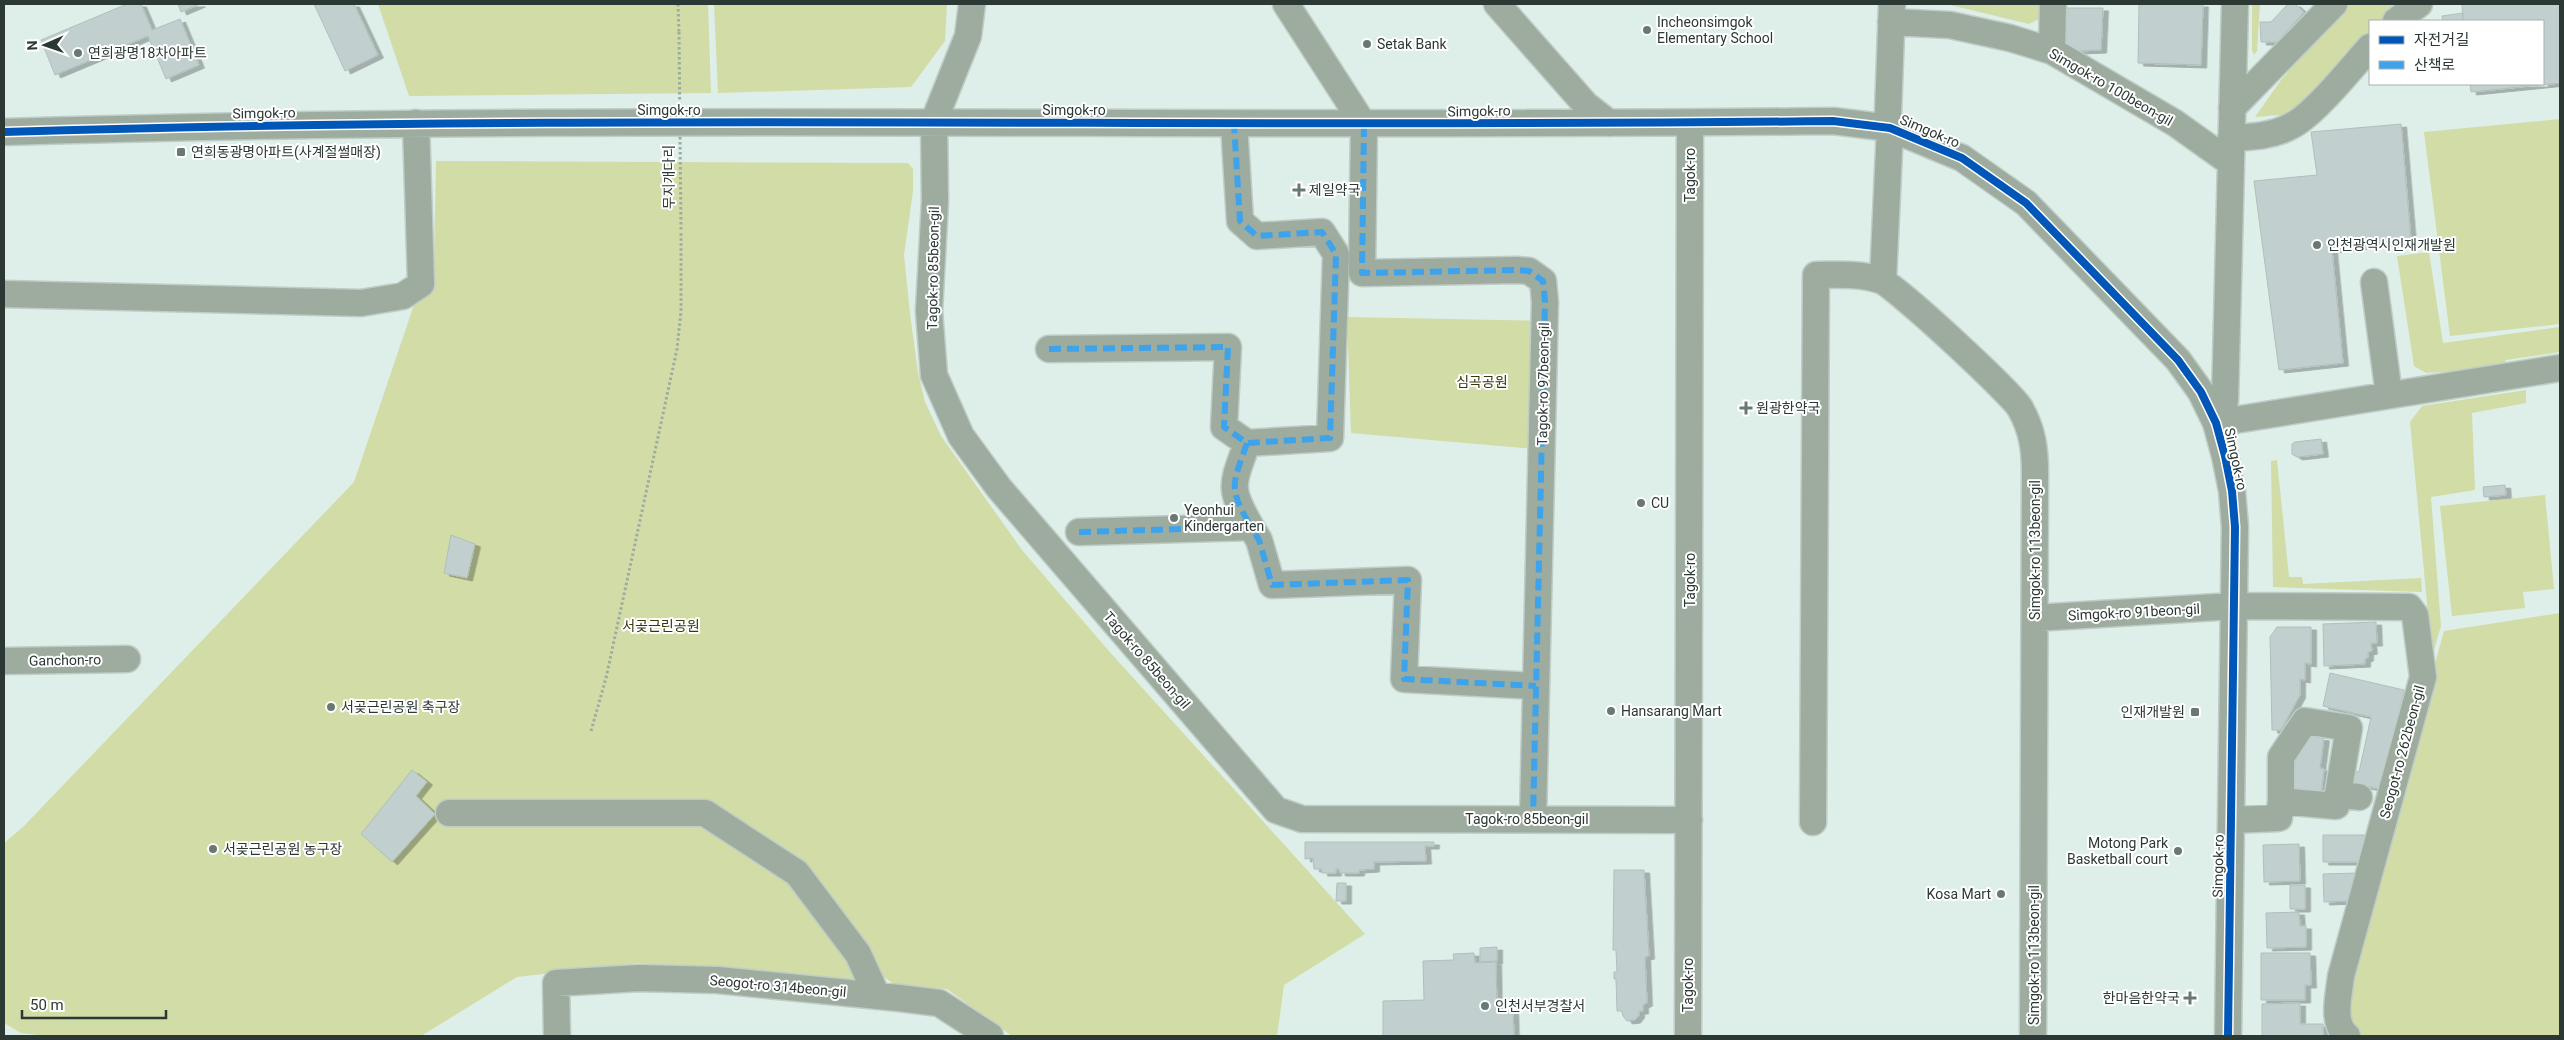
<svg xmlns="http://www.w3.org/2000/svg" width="2564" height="1040" font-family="Roboto,'Noto Sans KR',sans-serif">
	<defs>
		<filter id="shadow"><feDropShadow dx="5.5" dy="3" stdDeviation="0" flood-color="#0004"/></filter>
	</defs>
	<rect width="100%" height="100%" fill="#deefe9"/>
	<path fill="#d1dca6" d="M378,4H708L711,93L409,96Z
		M714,4H947L945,41L911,87L718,93Z
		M1946,4H2045V16L2029,24Z
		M2252,4H2260L2257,51L2254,55L2252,50Z
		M2347,4H2398L2382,21H2370V33L2291,114L2255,117L2281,80Z
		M2560,119V324L2450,336L2424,132Z
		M436,161L908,163L913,169V191L904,255L910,314L918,372L925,402L941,436L1022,550L1108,650L1365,934L1284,985L1277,1036H1012L947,989L896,986L874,969L848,982L638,963L517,977L421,1036H47L21,1033L4,1023V843L23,827L354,482L421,284L434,263Z
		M2429,252L2443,343L2560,327V352L2506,360L2501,368L2426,373L2414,366L2397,256Z
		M1347,317L1546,321V450L1351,433Z
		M2526,390V403L2472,413L2475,490L2431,497L2441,626L2432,657L2410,422L2422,406Z
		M2277,460L2289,577H2302L2303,584L2421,578L2422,592L2273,587L2271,461Z
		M2545,495L2554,589L2523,592L2525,608L2452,616L2440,506Z
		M2560,613V1036H2360L2343,1019L2344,993L2444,631Z"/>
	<path fill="#c1d0ce" stroke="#b0bfbc" filter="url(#shadow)" d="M127,4H141L152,30L180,19L199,65L166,79L148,36L55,75L41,40Z
		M178,4H200L181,12Z
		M314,4H354L378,55L345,71Z
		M2139,4H2203L2201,65L2138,63Z
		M2288,4H2295L2304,12L2277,42H2261L2260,22H2271Z
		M2462,4H2560V83L2471,92L2470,84H2543V21H2463Z
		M2063,8H2103L2101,50L2078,51L2065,45L2062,36Z
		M2463,13V21H2443L2442,16Z
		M2401,124L2411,240L2332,250L2343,363L2279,370L2254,181L2317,175L2311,132Z
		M2321,439L2323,454L2297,457L2292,454V444L2295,442Z
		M2505,485L2506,495L2484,497L2483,487Z
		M451,535L475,544L467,578L444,573Z
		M2376,622L2377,643H2371L2372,651L2368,652V658L2365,659V664L2324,666L2323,624Z
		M2277,627H2311V664L2305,663V680L2300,679V695L2281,730H2272L2270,637Z
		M2330,673L2404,690L2400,709L2407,710L2384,790L2351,783L2354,771L2359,772L2371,717L2323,706Z
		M2303,735L2324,738L2320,768L2324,769L2321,794L2292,790L2295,768L2289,767Z
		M412,770L427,782L416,796L435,814L392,862L361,834Z
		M2323,835H2370L2363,862H2323Z
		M1305,842H1434V846H1425L1426,861L1374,862V869L1359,870V873H1340L1339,869H1336V873H1322V869H1314L1313,858L1305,859Z
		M2299,844L2300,881L2264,882L2263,845Z
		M1614,870H1644L1649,956L1645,957L1647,1003L1643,1005V1011H1639V1015L1635,1020L1627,1021L1623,1016L1622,1011H1617L1616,979H1614V972H1617L1616,950H1613Z
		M2357,873L2354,894H2349L2350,901L2324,902L2323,874Z
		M1337,883H1346V901H1336Z
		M2290,885H2305V909H2290Z
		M2299,912L2300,926H2306V947L2267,948L2266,913Z
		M1497,947V961L1480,962V948Z
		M1474,953L1475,963L1496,962L1497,1012L1513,1011L1514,1036H1383V1001L1424,1000L1423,961L1454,960L1453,954Z
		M2261,953H2310L2311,985H2305V1000H2261Z
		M2300,1003V1024H2323V1036H2262V1004Z"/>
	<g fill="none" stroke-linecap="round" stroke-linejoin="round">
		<g stroke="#bfccc7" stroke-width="29">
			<path id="minor" d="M972,4L968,36L934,121L935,201L929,311L934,375L961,436L999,488L1276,810L1302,819L1689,820
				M1286,4L1364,125L1362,273L1517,270L1529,271L1543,281L1545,302L1533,819
				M1497,4L1586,105L1609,123
				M2396,21L2419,4
				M1891,22L1950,25L2010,38L2052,51L2175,123L2231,163
				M2052,51L2053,4
				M2232,108L2334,4
				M4,132C613,113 1223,129 1833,121L1890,128L1962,158L2026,203L2178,360L2201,392L2216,423L2225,456L2232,491L2235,527L2228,1036
				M2231,138C2251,137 2273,136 2291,126C2314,115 2351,68 2370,47
				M1883,280L1890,128L1888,113L1892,4
				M2374,282L2389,395
				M4,294L361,303L403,296L421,284L416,123
				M1049,349L1228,347L1224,427L1247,443L1330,438L1336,254L1322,232L1257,236L1240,221L1234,124
				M2216,423L2225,401L2235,4
				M2216,423L2560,368
				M1247,443C1232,486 1228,487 1251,527
				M1079,532L1251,527L1259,540L1272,585L1408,580L1404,679L1536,686
				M2035,618L2234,606L2409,607L2415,615L2423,677L2341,976C2339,995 2331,1023 2347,1036
				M4,661L127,659
				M2281,801V757L2305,721L2349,728L2338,794
				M449,813H705L797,873L858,954L877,996
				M2231,820L2279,818L2281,801L2336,806L2338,794L2359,797
				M1813,822L1816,275C1837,275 1860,273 1880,280C1894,284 2011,393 2020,408C2032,429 2035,448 2035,473L2033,1036
				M557,1036L556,983L639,978L718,980L899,998L939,1003L990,1036
				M1688,1036L1690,123"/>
		</g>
		<path stroke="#9daca2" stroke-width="3" stroke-dasharray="2.5 2.5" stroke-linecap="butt" d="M678,4L679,32
			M591,731L606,678L677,349L681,311V232"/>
		<use href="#minor" stroke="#9dac9e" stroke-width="26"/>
		<path stroke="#9daca2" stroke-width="3" stroke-dasharray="2.5 2.5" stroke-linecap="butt" d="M679,32L681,232"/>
		<path stroke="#3ea3eb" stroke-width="6" stroke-dasharray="12 6" stroke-linecap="butt" d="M1364,125L1362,273L1517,270L1529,271L1543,281L1545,302L1533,819
			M1049,349L1228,347L1224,427L1247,443L1330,438L1336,254L1322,232L1257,236L1240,221L1234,124
			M1247,443C1232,486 1228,487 1251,527
			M1079,532L1251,527L1259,540L1272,585L1408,580L1404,679L1536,686"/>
		<g stroke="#fff" stroke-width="11">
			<path id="cycleway" d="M4,132C613,113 1223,129 1833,121L1890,128L1962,158L2026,203L2178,360L2201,392L2216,423L2225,456L2232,491L2235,527L2228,1036"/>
		</g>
		<use href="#cycleway" stroke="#0057b8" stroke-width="8"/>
	</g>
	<g fill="#6a7873" stroke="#fff" stroke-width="2">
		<circle cx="1647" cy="30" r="5"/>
		<circle cx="1367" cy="44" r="5"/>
		<circle cx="78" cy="53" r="5"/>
		<rect x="176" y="147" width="10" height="10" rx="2.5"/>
		<path d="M1296.5 182.5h5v5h5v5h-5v5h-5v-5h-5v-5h5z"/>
		<circle cx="2317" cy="245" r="5"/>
		<path d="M1743.5 400.5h5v5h5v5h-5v5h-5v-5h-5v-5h5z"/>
		<circle cx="1641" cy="503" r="5"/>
		<circle cx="1174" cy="518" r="5"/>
		<circle cx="331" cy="707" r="5"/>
		<circle cx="1611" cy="711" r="5"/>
		<rect x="2190" y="707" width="10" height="10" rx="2.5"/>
		<circle cx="213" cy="849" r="5"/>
		<circle cx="2178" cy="851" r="5"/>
		<circle cx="2001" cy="894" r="5"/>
		<path d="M2187.5 990.5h5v5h5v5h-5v5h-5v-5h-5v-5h5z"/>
		<circle cx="1485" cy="1006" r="5"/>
	</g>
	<g text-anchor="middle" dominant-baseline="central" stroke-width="4" stroke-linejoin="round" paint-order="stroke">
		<g font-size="14" fill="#2b3833" stroke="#fff" text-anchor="start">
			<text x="1657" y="22">Incheonsimgok<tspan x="1657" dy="16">Elementary School</tspan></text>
			<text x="1377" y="44">Setak Bank</text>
			<text x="88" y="53">연희광명18차아파트</text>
			<text x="191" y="152">연희동광명아파트(사계절썰매장)</text>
			<text x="1309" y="190">제일약국</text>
			<text x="2327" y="245">인천광역시인재개발원</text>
			<text x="1756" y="408">원광한약국</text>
			<text x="1651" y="503">CU</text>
			<text x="1184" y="510">Yeonhui<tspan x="1184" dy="16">Kindergarten</tspan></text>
			<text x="341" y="707">서곶근린공원 축구장</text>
			<text x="1621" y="711">Hansarang Mart</text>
			<text x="2185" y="712" text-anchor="end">인재개발원</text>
			<text x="2168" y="843" text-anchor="end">Motong Park<tspan x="2168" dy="16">Basketball court</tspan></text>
			<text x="223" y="849">서곶근린공원 농구장</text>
			<text x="1991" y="894" text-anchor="end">Kosa Mart</text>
			<text x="2180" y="998" text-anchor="end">한마음한약국</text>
			<text x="1495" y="1006">인천서부경찰서</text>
		</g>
		<g font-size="14" fill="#2b3833" stroke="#fff">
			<text transform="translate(2111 87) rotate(30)">Simgok-ro 100beon-gil</text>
			<text x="669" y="110">Simgok-ro</text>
			<text x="1074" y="110">Simgok-ro</text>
			<text transform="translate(1479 111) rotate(-1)">Simgok-ro</text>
			<text transform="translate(264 113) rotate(-1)">Simgok-ro</text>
			<text transform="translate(1930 131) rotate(23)">Simgok-ro</text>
			<text transform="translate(1690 175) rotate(-90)">Tagok-ro</text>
			<text transform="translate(669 177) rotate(-90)">무지개다리</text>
			<text transform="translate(933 268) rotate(-89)">Tagok-ro 85beon-gil</text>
			<text transform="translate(1543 384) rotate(-89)">Tagok-ro 97beon-gil</text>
			<text transform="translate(2236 459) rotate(78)">Simgok-ro</text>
			<text transform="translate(2035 550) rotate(-90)">Simgok-ro 113beon-gil</text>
			<text transform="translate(1690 580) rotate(-90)">Tagok-ro</text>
			<text transform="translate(2134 612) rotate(-3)">Simgok-ro 91beon-gil</text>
			<text transform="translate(65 660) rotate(-1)">Ganchon-ro</text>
			<text transform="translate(1147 660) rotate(49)">Tagok-ro 85beon-gil</text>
			<text transform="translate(2402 752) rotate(-75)">Seogot-ro 262beon-gil</text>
			<text x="1527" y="819">Tagok-ro 85beon-gil</text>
			<text transform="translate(2218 866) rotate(-89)">Simgok-ro</text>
			<text transform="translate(2034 955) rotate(-90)">Simgok-ro 113beon-gil</text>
			<text transform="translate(1688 985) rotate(-90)">Tagok-ro</text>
			<text transform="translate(778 986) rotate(5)">Seogot-ro 314beon-gil</text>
		</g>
		<g font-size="14" fill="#36380c" stroke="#fff">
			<text x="1482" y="382">심곡공원</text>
			<text x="661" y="626">서곶근린공원</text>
		</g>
	</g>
	<rect width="2564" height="1040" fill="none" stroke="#2b3833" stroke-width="10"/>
	<rect x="2369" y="20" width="175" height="65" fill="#ffffff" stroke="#aaafad"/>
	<rect x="2379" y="36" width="25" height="8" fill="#0057b8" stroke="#aaafad"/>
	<text x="2414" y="45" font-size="15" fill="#2b3833">자전거길</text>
	<rect x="2379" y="61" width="25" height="8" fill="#3ea3eb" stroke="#aaafad"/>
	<text x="2414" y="70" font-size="15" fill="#2b3833">산책로</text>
	<g transform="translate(45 45) rotate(268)" stroke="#ffffff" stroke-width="4" paint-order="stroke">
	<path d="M0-4L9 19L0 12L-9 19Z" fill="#2b3833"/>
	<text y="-8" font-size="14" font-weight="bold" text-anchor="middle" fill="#2b3833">N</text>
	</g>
	<path d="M22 1010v8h144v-8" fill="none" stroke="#2b3833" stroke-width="2.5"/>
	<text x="30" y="1010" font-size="15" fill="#2b3833" stroke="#ffffff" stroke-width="4" paint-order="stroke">50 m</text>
</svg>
